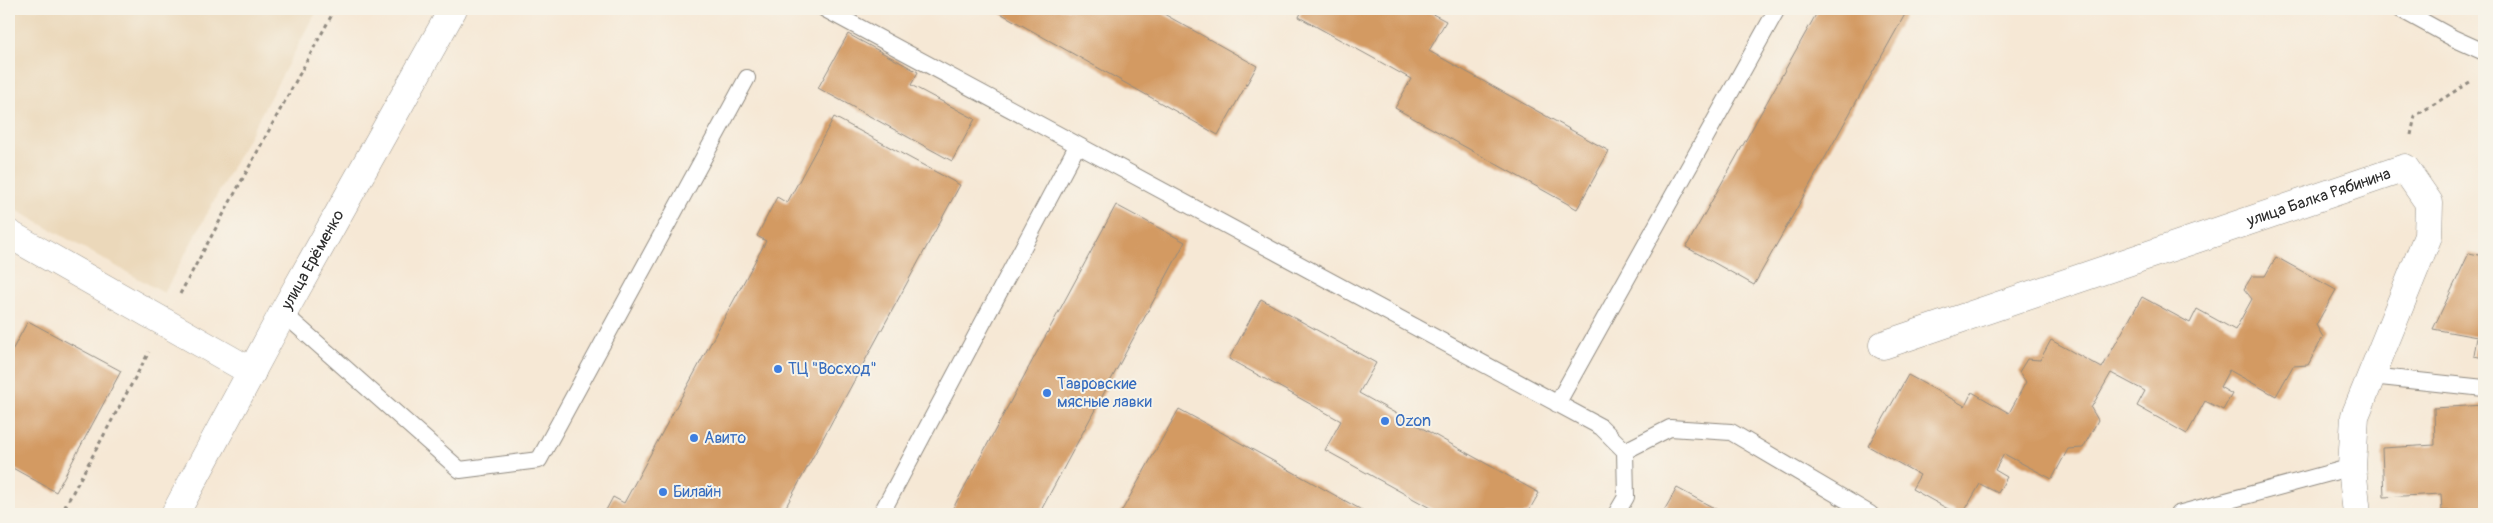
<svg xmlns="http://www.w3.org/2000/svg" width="2493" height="523" font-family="Pangolin,sans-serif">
	<rect width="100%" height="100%" fill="#f7f3e8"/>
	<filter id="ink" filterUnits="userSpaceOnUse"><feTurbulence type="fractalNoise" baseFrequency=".02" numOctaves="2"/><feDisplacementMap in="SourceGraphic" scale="10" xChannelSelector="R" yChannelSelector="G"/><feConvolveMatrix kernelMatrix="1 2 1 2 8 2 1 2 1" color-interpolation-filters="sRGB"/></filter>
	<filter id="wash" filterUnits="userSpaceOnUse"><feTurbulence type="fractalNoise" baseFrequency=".0096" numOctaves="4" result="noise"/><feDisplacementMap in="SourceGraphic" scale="20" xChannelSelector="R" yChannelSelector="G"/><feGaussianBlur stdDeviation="1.12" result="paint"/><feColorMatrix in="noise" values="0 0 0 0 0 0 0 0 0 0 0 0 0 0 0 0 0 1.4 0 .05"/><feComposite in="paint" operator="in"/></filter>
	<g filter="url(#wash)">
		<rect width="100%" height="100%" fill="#f6e8d5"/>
		<path fill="#ebd8ba" d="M9,9H318L164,293L9,206Z"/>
		<g id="blocks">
			<path fill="#d39a62" d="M993,9H1155L1257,66L1218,135Z
				M1303,9H1423L1446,21L1429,51L1609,151L1577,209L1395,108L1411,79L1299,17Z
				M1819,9H1908L1754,285L1686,247Z
				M848,34L918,72L911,85L975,119L952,161L818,88Z
				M834,117L960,185L782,514H604L613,497L624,503L766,241L757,236L777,197L787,203Z
				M1116,205L1185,242L1039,514H950Z
				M2469,253L2484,256V358L2474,356L2477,337L2433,329Z
				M2276,257L2336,290L2316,325L2323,337L2308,365L2293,366L2276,396L2229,370L2220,387L2232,394L2223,410L2205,401L2187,434L2137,406L2145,391L2111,373L2091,408L2098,420L2083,448L2068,449L2052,479L2004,454L1995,470L2007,477L1998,493L1980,484L1963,514H1957L1912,489L1920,475L1868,446L1908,375L1965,406L1972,392L2009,413L2026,382L2019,372L2027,359L2040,360L2051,340L2102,368L2142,297L2190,323L2197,309L2235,330L2252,299L2244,289L2252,276H2265Z
				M1261,299L1376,363L1359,393L1539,493L1527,514H1441L1325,450L1341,421L1229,359Z
				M28,321L121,371L56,492L9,466V356Z
				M2484,405V509L2442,511L2441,494L2384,497L2382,448L2435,445L2434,408Z
				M1179,409L1369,514H1120Z
				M1677,488L1725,514H1662Z"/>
		</g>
	</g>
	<g filter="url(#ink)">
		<use href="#blocks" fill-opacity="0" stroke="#908a80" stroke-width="1"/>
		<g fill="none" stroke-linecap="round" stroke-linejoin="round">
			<g stroke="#908a80" stroke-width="18">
				<path id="lane" d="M825,9L1601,427L1625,451L1670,428L1731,432L1870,514
					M2400,9L2453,38L2484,52
					M283,313L460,470L539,460L747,78
					M2371,376L2484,388
					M1557,404L1777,9
					M881,514L1077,146
					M1616,514L1626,497L1625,451
					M2178,514L2352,467"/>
			</g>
			<g stroke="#908a80" stroke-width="29">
				<g id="street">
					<path d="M9,234L252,372"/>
					<path id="s1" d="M1883,345L2405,168L2429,203L2428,236L2355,416L2352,467L2357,514"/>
				</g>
			</g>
			<g stroke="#908a80" stroke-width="29">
				<g id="secondary">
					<path id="s2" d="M175,514L283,313L453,9"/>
				</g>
			</g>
			<path stroke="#908a80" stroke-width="3" stroke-dasharray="4 4" stroke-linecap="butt" d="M2411,135L2415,116L2473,80
				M180,294L335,9
				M61,514L149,352"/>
			<use href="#lane" stroke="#fff" stroke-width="16"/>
			<use href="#street" stroke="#fff" stroke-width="28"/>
			<use href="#secondary" stroke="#fff" stroke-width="28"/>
		</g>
	</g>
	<g fill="#3f7fe0" stroke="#f7f3e8" stroke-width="2">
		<circle cx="778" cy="369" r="5"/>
		<circle cx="1047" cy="393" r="5"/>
		<circle cx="1385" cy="421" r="5"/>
		<circle cx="694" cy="438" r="5"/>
		<circle cx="663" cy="492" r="5"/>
	</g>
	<g text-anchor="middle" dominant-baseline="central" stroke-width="4" stroke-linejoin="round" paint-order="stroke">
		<g font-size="16" fill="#2b2b2b" stroke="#f7f3e8">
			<text stroke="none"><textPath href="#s1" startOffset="460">улица Балка Рябинина</textPath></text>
			<text stroke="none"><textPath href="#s2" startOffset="289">улица Ерёменко</textPath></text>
		</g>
		<g font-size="16" fill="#366cbe" stroke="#f7f3e8" text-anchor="start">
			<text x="788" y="369">ТЦ "Восход"</text>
			<text x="1057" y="384">Тавровские<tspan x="1057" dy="18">мясные лавки</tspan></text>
			<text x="1395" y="421">Ozon</text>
			<text x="704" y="438">Авито</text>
			<text x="673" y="492">Билайн</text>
		</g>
	</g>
	<rect width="2493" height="523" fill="none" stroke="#f7f3e8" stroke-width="30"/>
</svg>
